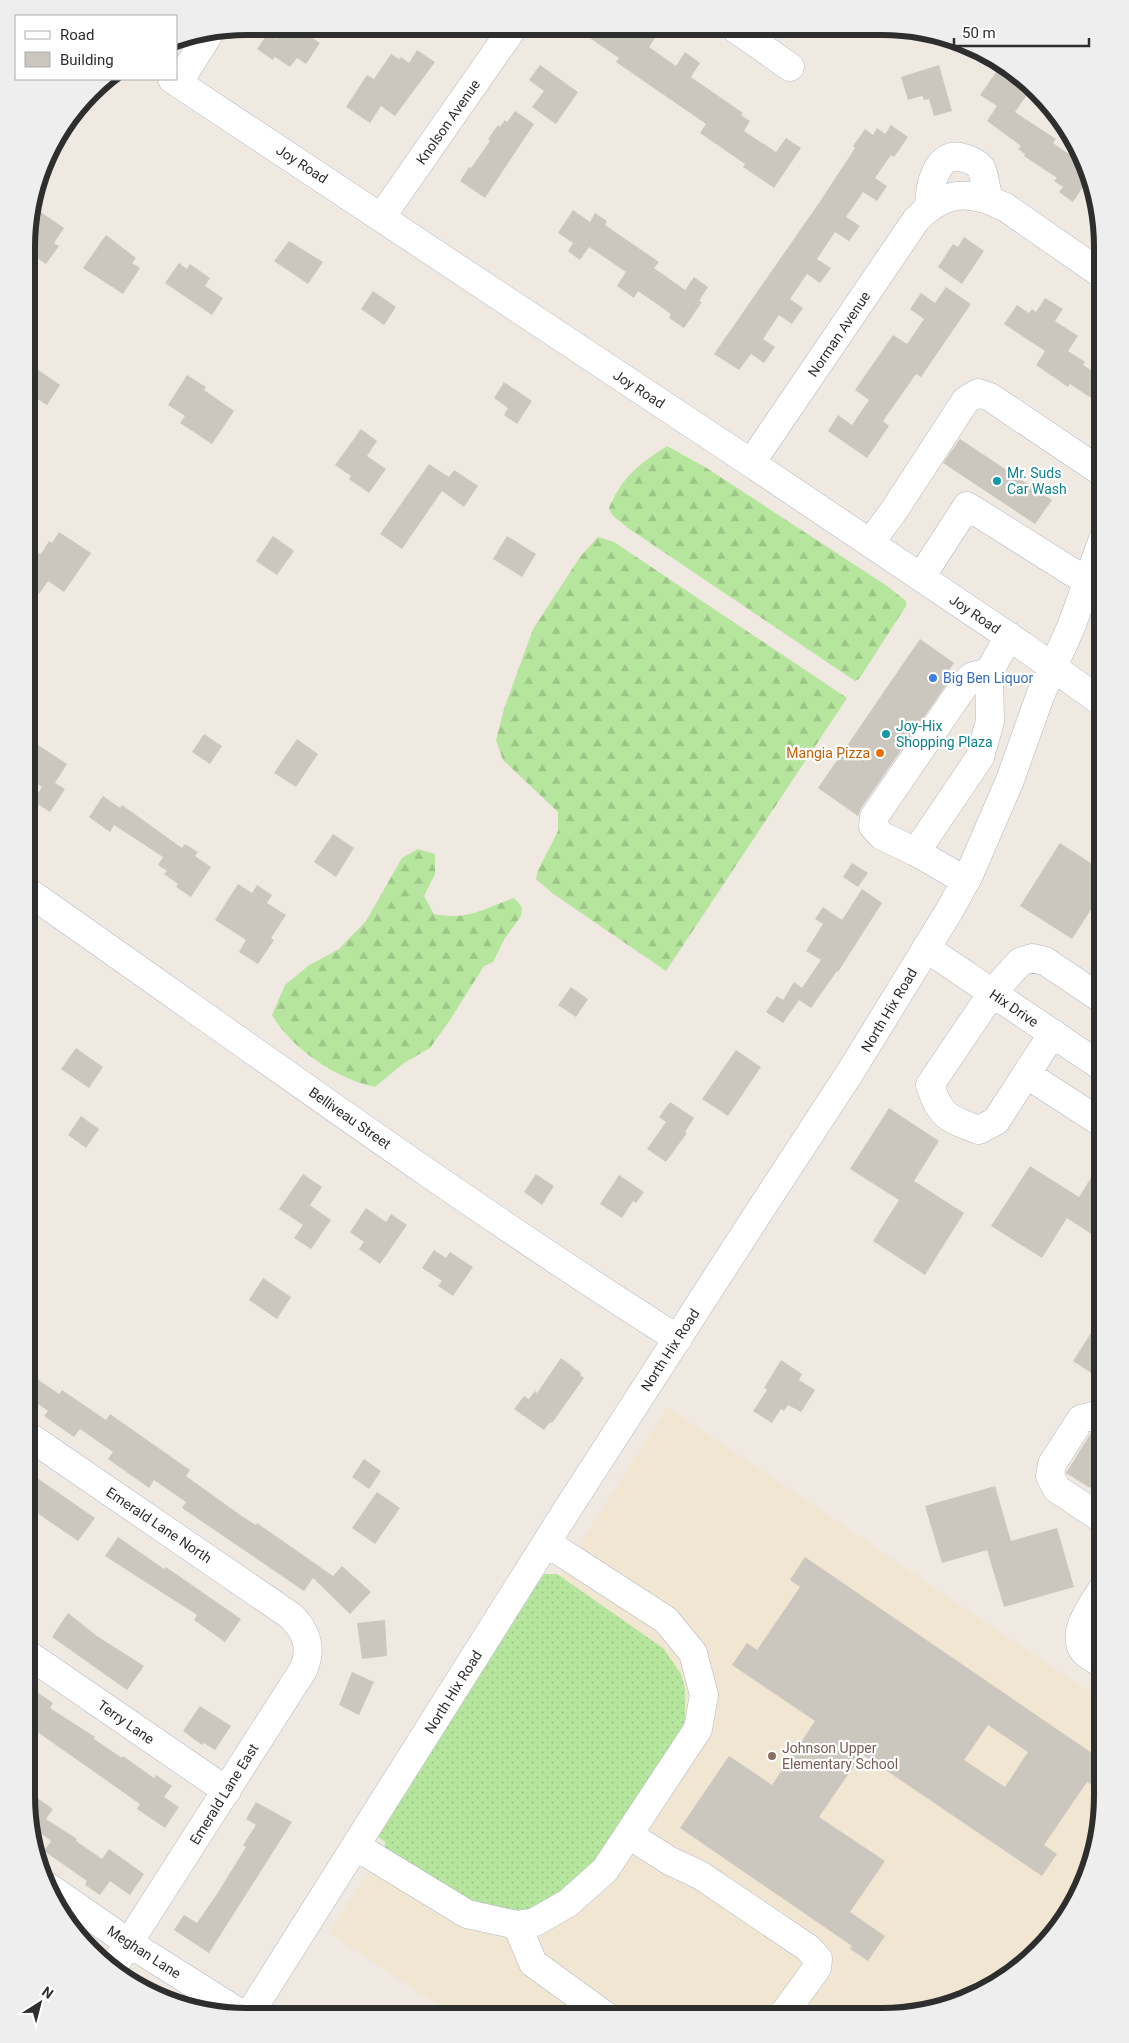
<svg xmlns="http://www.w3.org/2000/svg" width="1129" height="2043" font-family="Roboto,sans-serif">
	<defs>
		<pattern id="grass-dots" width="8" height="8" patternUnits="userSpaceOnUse" patternTransform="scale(1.25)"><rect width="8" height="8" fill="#b6e59e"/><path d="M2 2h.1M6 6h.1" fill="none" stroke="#9dc588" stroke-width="1.8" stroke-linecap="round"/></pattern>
		<pattern id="forest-firs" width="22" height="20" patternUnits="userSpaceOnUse" patternTransform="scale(1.25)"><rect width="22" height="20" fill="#b6e59e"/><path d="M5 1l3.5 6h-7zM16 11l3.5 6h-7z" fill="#9dc588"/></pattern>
	</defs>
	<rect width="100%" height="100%" fill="#efe9e1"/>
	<path fill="#f0e6d1" d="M668,1407L1102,1701V1811L1086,1880L1057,1931L1005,1979L953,2005L882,2017L455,2016L329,1933Z"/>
	<path fill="url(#grass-dots)" d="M544,1574H557L663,1648L681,1674L685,1688V1720L677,1740L586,1875L558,1899L516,1914L462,1902L384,1856L385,1842L378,1837Z"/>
	<path fill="url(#forest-firs)" d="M667,446L705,467L887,586L906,601V606L859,679L855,681L628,528L612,515L609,508C623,476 638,465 667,446Z
		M598,537L614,542L847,698L666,971L552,893L536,879L538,870L558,831V812L503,760L496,740L504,709L533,629L580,557Z
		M418,849L435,854V874L424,896L434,914C468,921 484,908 514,898L522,907L521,916L505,938L493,962L484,966L450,1020L430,1048L404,1063L375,1087C337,1079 292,1049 272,1015L285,985L308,966L339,949L366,921L402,858Z"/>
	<path fill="#cbc7bf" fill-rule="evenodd" d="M290,27H296L320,43L306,64L297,58L290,67L275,57L273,60L257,49L268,33L277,39L282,32L285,34Z
		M575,28L661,29L649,47L676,66L685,52L700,63L691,77L743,113L741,115L750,121L744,131L776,152L786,138L801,148L774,188L743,167L745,164L700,133L706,124L616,62L619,58Z
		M417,50L435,62L395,116L381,106L370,123L346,107L367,75L374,79L391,54L399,59L401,57L409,63Z
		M540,65L578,92L556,124L532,107L544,91L529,80Z
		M939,65L952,111L934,116L929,99L924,100L922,96L908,100L901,77Z
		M997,71L1029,92L1015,112L1056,139L1053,143L1086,166L1091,175L1073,202L1059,192L1063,187L1054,181L1057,178L1024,156L1025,154L1018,149L1021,146L987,121L997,106L980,95Z
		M515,111L534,124L485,198L460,181L469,167L471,168L490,141L488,139L498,125L500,127L505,120L507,122Z
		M891,125L908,137L894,157L891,155L875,178L887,186L877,201L863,192L846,217L860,226L849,241L835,232L817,259L831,268L820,283L807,274L790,299L803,308L792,324L779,315L763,339L775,347L764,363L751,354L739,370L714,354L821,200L855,148L853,146L865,129L873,135L877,128L885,134Z
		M32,206L64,228L54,243L59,246L46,264L28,252V218Z
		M573,210L590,222L595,213L607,221L605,225L659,262L654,268L685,290L694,277L708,287L699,301L702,302L684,328L669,318L671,314L638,291L634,298L617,286L626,272L589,247L580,260L568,251L573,243L558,233Z
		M106,235L136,258L132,263L140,268L123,294L83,268Z
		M964,237L984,251L962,284L938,267L953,244L958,247Z
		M289,241L323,262L308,284L274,261Z
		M179,263L187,269L190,264L210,278L205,286L223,298L212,315L165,283Z
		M946,287L971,304L921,377L916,374L883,421L889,426L867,458L828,431L838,415L852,425L869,400L855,390L893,335L907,344L924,319L910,309L921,293L935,303Z
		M373,291L396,307L384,325L361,309Z
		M1045,298L1063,309L1055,321L1078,336L1068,351L1085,362L1083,365L1103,378V406L1070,384L1068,387L1036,365L1045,351L1004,324L1017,305L1029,313L1032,309L1036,312Z
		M34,367L60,385L47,405L28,393V377Z
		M187,375L206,387L204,390L234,411L212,444L180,423L185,416L168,405Z
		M504,382L532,401L517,424L504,415L508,408L494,398Z
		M361,429L377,441L367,456L386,469L369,493L349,479L351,476L335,465Z
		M960,439L1052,500L1035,524L943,463Z
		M429,464L449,477L454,470L478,486L464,507L442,491L402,549L380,534Z
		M59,532L91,553L64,592L48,581L39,594L28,586V570L39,553L41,554L49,541L52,543Z
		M273,536L294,551L277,575L256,561Z
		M507,536L536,554L522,577L493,559Z
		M920,639L954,663L946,675L951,678L861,808L858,816L818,788Z
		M204,734L222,746L210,764L192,752Z
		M297,739L318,754L296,787L274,773Z
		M38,745L67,764L55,783L65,789L50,812L33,801L42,787L32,780L37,772L27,766V761Z
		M103,796L120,808L122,805L182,848L185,844L198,852L195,856L211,867L191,897L176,887L178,884L164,874L167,871L158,865L163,857L114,825L110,832L89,817Z
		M333,834L354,848L336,877L314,862Z
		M1060,843L1103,871V891L1072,939L1020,906Z
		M852,863L868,873L858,887L843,877Z
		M238,884L252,893L257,885L272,895L267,903L286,915L271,938L274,940L258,964L239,952L246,940L215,920Z
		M862,889L882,903L838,972L837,971L811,1008L799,1000L783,1023L766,1012L777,996L783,1000L794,982L802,988L821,960L806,951L823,924L815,919L823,907L842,920Z
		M571,987L588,999L576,1017L558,1005Z
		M76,1048L103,1067L89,1088L61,1069Z
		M736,1050L761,1067L728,1116L702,1099Z
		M670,1102L694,1118L685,1132L687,1133L666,1162L647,1149L666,1122L659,1117Z
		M889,1108L939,1141L914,1181L964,1213L925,1275L873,1241L899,1200L850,1169Z
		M81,1116L99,1129L86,1148L68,1135Z
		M1102,1160V1241L1067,1218L1042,1258L991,1226L1030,1166L1079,1197Z
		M303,1174L322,1187L310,1205L331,1220L311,1249L294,1238L303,1225L279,1209Z
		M536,1174L554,1186L542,1205L524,1192Z
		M619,1175L644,1192L636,1203L633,1201L622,1218L600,1204Z
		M366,1208L386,1222L391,1214L407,1225L380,1264L359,1249L364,1242L350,1232Z
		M434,1250L446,1258L450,1252L473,1267L453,1296L438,1286L442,1281L422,1268Z
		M263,1278L291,1297L277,1319L249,1300Z
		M1102,1316V1380L1073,1361Z
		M561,1358L581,1373L580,1375L584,1378L552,1423L550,1422L544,1430L514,1409L524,1396L529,1399L535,1391L537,1393Z
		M781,1360L802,1374L799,1380L815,1390L801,1412L788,1405L784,1411L781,1409L772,1423L753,1411L767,1390L764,1388Z
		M27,1372L59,1394L62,1390L106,1420L110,1414L190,1470L186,1476L243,1517L256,1525L257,1523L333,1576L342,1566L371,1592L350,1614L313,1578L304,1591L182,1508L186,1502L154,1480L149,1488L108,1459L113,1452L80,1429L74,1437L44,1416L48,1411L27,1396Z
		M1094,1432L1102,1437V1469L1090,1488L1066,1473L1091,1433Z
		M364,1459L381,1471L369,1489L352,1477Z
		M27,1471L95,1518L78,1541L27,1506Z
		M995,1486L1011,1541L1057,1528L1074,1587L1004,1607L987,1550L942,1563L925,1506Z
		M377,1492L400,1508L375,1544L352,1528Z
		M118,1537L164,1569L166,1567L241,1619L225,1642L194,1620L197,1615L105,1556Z
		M805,1557L1102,1760V1792L1087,1782L1044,1845L1057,1854L1042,1876L862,1754L819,1817L885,1861L850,1912L885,1936L868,1961L850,1949L852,1946L680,1828L729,1756L772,1785L815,1721L732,1665L747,1643L757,1650L800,1587L790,1580ZM988,1725L1028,1752L1005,1787L964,1760Z
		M68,1613L97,1636L144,1666L127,1690L52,1637Z
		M385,1620L387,1656L362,1659L357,1623Z
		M352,1672L374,1682L359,1715L339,1705Z
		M37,1692L53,1703L50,1708L95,1737L94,1739L122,1758L123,1756L154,1778L156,1775L172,1786L164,1797L179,1807L165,1828L137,1809L140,1804L26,1724V1707Z
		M200,1706L231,1726L215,1750L204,1743L202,1745L183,1731Z
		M26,1790L53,1809L46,1819L77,1839L76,1841L102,1859L109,1849L144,1874L130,1895L110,1881L100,1895L85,1885L87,1881L44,1851L51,1841L38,1831L33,1838Z
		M256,1802L292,1822L209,1953L174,1930L184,1915L197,1923L217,1894L246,1847L243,1845L256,1825L246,1819Z"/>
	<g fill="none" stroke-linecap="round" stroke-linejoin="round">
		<g stroke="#b4b7c1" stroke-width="29">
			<path id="minor" d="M736,29L790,67
				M172,79L751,463L1023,646L1103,703
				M178,83L209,34
				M929,207C929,188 936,149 964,158C971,160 977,163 981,168C985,177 986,190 989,199
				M382,216L513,28
				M751,463L916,220C945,190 969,190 1005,207L1103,275
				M870,543L895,509L966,400L978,393L990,397L1103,473
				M921,577L967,506L1088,582
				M916,852L882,836L873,826L874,817L968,680L973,676L989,672
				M966,881L916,852L980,757L990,721L989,672L1009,636
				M27,891C243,1042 455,1198 678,1339
				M926,948L1102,1067
				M1053,1033L996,1121L979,1130C949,1119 940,1117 930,1085L992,993L1020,962L1032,958L1045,961L1103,1000
				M1026,1074L1102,1123
				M27,1435L291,1616C306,1631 313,1648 303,1670L112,1969
				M1102,1519L1057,1489L1050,1476L1052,1464L1081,1419L1096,1415L1102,1416
				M547,1543L666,1620L693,1653L704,1695L698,1729L605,1870L568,1903L535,1922L517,1925L533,1963L606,2016
				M26,1653L227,1791
				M1102,1664C1097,1660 1087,1656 1083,1650C1071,1631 1093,1605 1102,1589
				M629,1835L670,1861L700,1875L808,1948L818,1959L817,1968L782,2016
				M357,1847L467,1914L517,1925
				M47,1886L129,1943L243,2015
				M249,2015L565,1513L757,1215L851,1071L948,913L969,875L1010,780L1040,696L1071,627L1103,539"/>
		</g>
		<use href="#minor" stroke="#fff" stroke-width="28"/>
	</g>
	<g fill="#0f9aa8" stroke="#fff" stroke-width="2">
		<circle cx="997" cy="481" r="5"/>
		<circle cx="886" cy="734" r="5"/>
	</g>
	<circle fill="#3f7fe0" stroke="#fff" stroke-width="2" cx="933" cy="678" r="5"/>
	<circle fill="#e8710a" stroke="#fff" stroke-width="2" cx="880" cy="753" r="5"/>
	<circle fill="#8d6e63" stroke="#fff" stroke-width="2" cx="772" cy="1756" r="5"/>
	<g text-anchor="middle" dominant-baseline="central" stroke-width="4.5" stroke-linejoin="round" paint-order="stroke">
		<g font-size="14" fill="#2e2e2e" stroke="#fff">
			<text transform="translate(448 122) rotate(-55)">Knolson Avenue</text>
			<text transform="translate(302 164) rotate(33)">Joy Road</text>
			<text transform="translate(839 334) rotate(-56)">Norman Avenue</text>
			<text transform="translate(639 389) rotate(33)">Joy Road</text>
			<text transform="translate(975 614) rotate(34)">Joy Road</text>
			<text transform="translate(1014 1008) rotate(34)">Hix Drive</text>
			<text transform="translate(889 1010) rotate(-59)">North Hix Road</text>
			<text transform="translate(350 1118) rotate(35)">Belliveau Street</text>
			<text transform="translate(670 1350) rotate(-57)">North Hix Road</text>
			<text transform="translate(159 1525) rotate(34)">Emerald Lane North</text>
			<text transform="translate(453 1692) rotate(-58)">North Hix Road</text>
			<text transform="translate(126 1722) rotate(35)">Terry Lane</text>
			<text transform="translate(224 1794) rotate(-58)">Emerald Lane East</text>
			<text transform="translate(144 1952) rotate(33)">Meghan Lane</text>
		</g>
		<g font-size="14" fill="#0d838f" stroke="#fff" text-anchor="start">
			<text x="1007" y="473">Mr. Suds<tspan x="1007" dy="16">Car Wash</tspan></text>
			<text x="896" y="726">Joy-Hix<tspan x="896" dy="16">Shopping Plaza</tspan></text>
		</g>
		<g font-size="14" fill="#366cbe" stroke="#fff" text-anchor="start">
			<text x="943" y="678">Big Ben Liquor</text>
		</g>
		<g font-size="14" fill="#c56008" stroke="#fff" text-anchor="end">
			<text x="870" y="753">Mangia Pizza</text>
		</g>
		<g font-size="14" fill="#785e54" stroke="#fff" text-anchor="start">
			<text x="782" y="1748">Johnson Upper<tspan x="782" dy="16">Elementary School</tspan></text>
		</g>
	</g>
	<path d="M0 0H1129V2043H0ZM247 35H882A212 212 0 0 1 1094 247V1796A212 212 0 0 1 882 2008H247A212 212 0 0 1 35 1796V247A212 212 0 0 1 247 35Z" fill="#eee" fill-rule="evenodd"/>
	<path fill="none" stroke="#2e2e2e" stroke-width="6" d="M247 35H882A212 212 0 0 1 1094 247V1796A212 212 0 0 1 882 2008H247A212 212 0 0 1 35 1796V247A212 212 0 0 1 247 35Z"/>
	<rect x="15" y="15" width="162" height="65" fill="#ffffff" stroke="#ababab"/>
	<rect x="25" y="31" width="25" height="8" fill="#ffffff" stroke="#ababab"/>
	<text x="60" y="40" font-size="15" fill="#2e2e2e">Road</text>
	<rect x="25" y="52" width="25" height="15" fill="#cbc7bf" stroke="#ababab"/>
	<text x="60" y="65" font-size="15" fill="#2e2e2e">Building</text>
	<g transform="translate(40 2003) rotate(36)" stroke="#ffffff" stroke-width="4" paint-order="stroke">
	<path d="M0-4L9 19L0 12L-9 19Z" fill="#2e2e2e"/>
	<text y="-8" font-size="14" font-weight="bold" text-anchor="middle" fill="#2e2e2e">N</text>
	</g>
	<path d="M954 38v8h135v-8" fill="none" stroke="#2e2e2e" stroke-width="2.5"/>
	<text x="962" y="38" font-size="15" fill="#2e2e2e" stroke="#ffffff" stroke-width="4" paint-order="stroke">50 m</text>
</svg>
